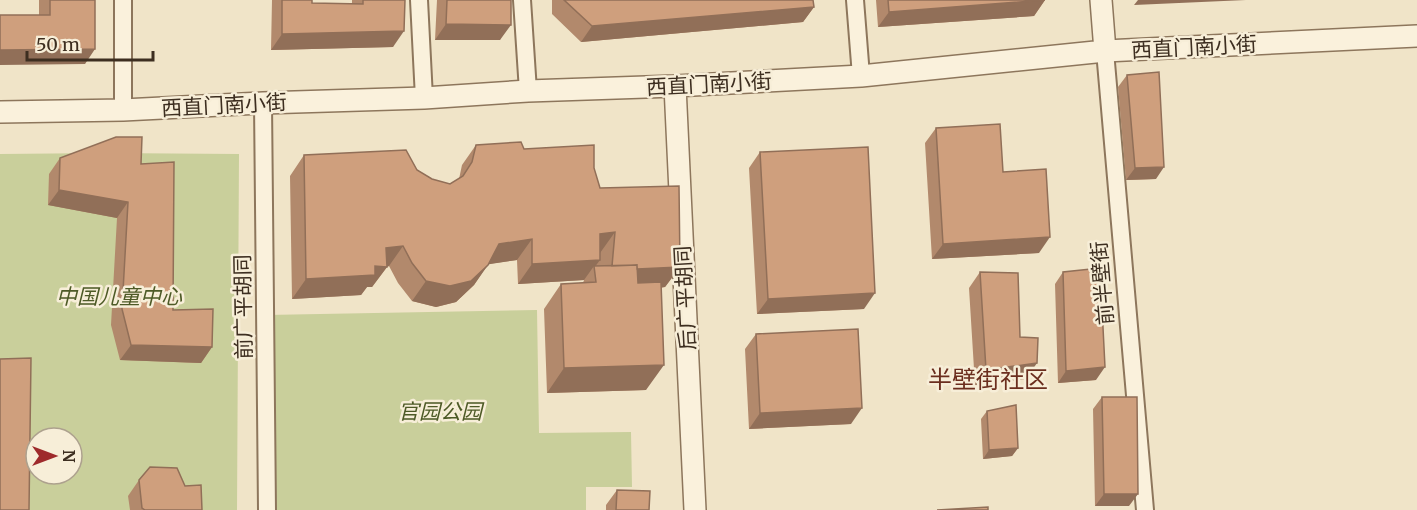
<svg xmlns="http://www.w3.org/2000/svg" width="1417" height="510" font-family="Merriweather,'Noto Sans SC',serif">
	<rect width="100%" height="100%" fill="#f0e4c8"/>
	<path fill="#c9cf9b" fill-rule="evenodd" d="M105,153L239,154L237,510H0V154ZM36,438H72V474H36Z
		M537,310L539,433L631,432L632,487H586V510H270L266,315Z"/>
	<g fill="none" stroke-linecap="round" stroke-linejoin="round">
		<g stroke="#8d765c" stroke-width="20">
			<path id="minor" d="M123,0V110
				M419,0L424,98
				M522,0L528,91
				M855,0L861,76
				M1105,51L1145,510
				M263,103L267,510"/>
		</g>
		<g stroke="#8d765c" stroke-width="24">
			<path id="tertiary" d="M1101,0L1105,51
				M675,86L695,510
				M0,112L123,110L263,103L424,98L528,91L675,86L861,76L1105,51L1417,36"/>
		</g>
		<use href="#minor" stroke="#faf1dc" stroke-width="16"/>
		<use href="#tertiary" stroke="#faf1dc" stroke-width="21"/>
	</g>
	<path fill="#b2896c" d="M39,0H95L85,64L39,15Z
		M272,0H312V3L352,4V0H405L393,47L271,50Z
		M437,0H511L500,40H435Z
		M552,0H813L814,7L803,22L581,42L552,14Z
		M876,0H1045L1034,16L878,27Z
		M1127,75L1156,179L1126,180L1118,87Z
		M936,128L1003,172L1039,253L932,259L925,143Z
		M476,145L524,149L594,168L600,188L680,267L665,287L661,288L646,390L547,393L544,309L561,284L583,283L584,280L518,284L517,260L488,264L474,285L456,302L436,307L412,301L398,283L389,266L387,267L372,287H367L361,295L292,299L290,176L304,155L417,170L432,179L450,184L459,179L462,165Z
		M760,152L864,309L757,314L749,168Z
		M60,158L141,164L173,310L212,347L201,363L120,360L111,325L117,218L48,205L49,174Z
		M980,272L1020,337L1026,379L975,385L969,288Z
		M1063,272L1096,380L1058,383L1055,284Z
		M756,334L851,424L749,429L745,349Z
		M1102,397L1129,506H1095L1093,409Z
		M987,411L1018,448L1012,456L983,459L981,419Z
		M139,480L185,486L202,510H130L128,496Z
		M617,490L649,510H606V505Z"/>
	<path fill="#916f58" d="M1045,0L1034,16L878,27L889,12Z
		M1138,0H1246L1134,5Z
		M814,7L803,22L581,42L592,26Z
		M446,24L511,25L500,40H435Z
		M404,31L393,47L271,50L282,34Z
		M95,49L85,64L0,65V50Z
		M1164,167L1156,179L1126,180L1135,168Z
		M59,190L128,202L117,218L48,205Z
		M615,232L600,253V234Z
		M1050,237L1039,253L932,259L943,244Z
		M532,239L517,260L484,265L499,244Z
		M403,246L389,266L386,267H387L372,287H367L361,295L292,299L306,279L386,248Z
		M600,260L594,268V266L584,280L518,284L532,264Z
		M488,265L474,285L456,302L436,307L412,301L426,281Z
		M680,267L665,287L597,290L612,270Z
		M875,293L864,309L757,314L768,299Z
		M131,345L212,347L201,363L120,360Z
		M1037,363L1026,379L975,385L986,370Z
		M664,365L646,390L547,393L564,368Z
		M1105,367L1096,380L1058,383L1066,371Z
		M862,408L851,424L749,429L760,413Z
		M1018,448L1012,456L983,459L989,450Z
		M1104,494H1138L1129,506H1095Z"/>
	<path fill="#cf9f7d" stroke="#916f58" stroke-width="1.5" d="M50,0H95V49L0,50V15H50Z
		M282,0H312V3L363,4V0H405L404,31L282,34Z
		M447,0H511V25L446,24Z
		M564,0H813L814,7L592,26Z
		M888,0H1045L889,12Z
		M1159,72L1164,167L1135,168L1127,75Z
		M1000,124L1003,172L1046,169L1050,237L943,244L936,128Z
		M116,137H142L141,164L174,162L173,310L213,309L212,347L131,345L122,309L128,202L59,190L60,158Z
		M521,142L524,149L594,145V168L600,188L679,186L680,267L637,269V265L612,266L615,232L600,234V260L532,264V239L499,244L488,265L471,281L450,286L426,281L412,263L403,246L386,248L387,267L375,266V275L306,279L304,155L406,150L417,170L432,179L450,184L463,176L472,162L476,145Z
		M868,147L875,293L768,299L760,152Z
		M637,265L638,283L661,282L664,365L564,368L561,284L596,282L594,266Z
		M1100,268L1105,367L1066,371L1063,272Z
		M980,272L1018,273L1020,337L1038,338L1037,363L986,370Z
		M858,329L862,408L760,413L756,334Z
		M31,358L29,510H0V359Z
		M1102,397H1137L1138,494H1104Z
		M1016,405L1018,448L989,450L987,411Z
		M150,467L177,468L185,486L201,485L202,510H145L142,508L139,480Z
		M617,490L650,491L649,510H616Z
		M988,507V510H937Z"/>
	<g text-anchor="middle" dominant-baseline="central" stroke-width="5" stroke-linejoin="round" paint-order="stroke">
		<g font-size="21" fill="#3d2e20" stroke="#f7eed8">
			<text transform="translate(1194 47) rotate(-3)">西直门南小街</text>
			<text transform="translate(709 84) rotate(-3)">西直门南小街</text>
			<text transform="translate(224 105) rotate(-3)">西直门南小街</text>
			<text transform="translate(1102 283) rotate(-95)">前半壁街</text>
			<text transform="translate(685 298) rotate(-93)">后广平胡同</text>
			<text transform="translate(243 307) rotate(-91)">前广平胡同</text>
		</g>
		<g font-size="21" font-style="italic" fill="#4d5a26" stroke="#f7eed8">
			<text x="119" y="296">中国儿童中心</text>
			<text x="440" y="411">官园公园</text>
		</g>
		<g font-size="24" fill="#6b2e1e" stroke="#f7eed8">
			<text x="988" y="379">半壁街社区</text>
		</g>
	</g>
	<g transform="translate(54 456) rotate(90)"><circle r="28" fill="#f7eed8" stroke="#ada18e" stroke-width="1.5"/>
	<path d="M0-4.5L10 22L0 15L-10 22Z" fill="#9e2a2b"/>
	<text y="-9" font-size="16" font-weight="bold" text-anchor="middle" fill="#3d2e20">N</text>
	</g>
	<path d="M27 51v9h126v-9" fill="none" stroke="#3d2e20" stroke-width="3"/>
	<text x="36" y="51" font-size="18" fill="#3d2e20" stroke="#f7eed8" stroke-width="4.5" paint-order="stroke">50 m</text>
</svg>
